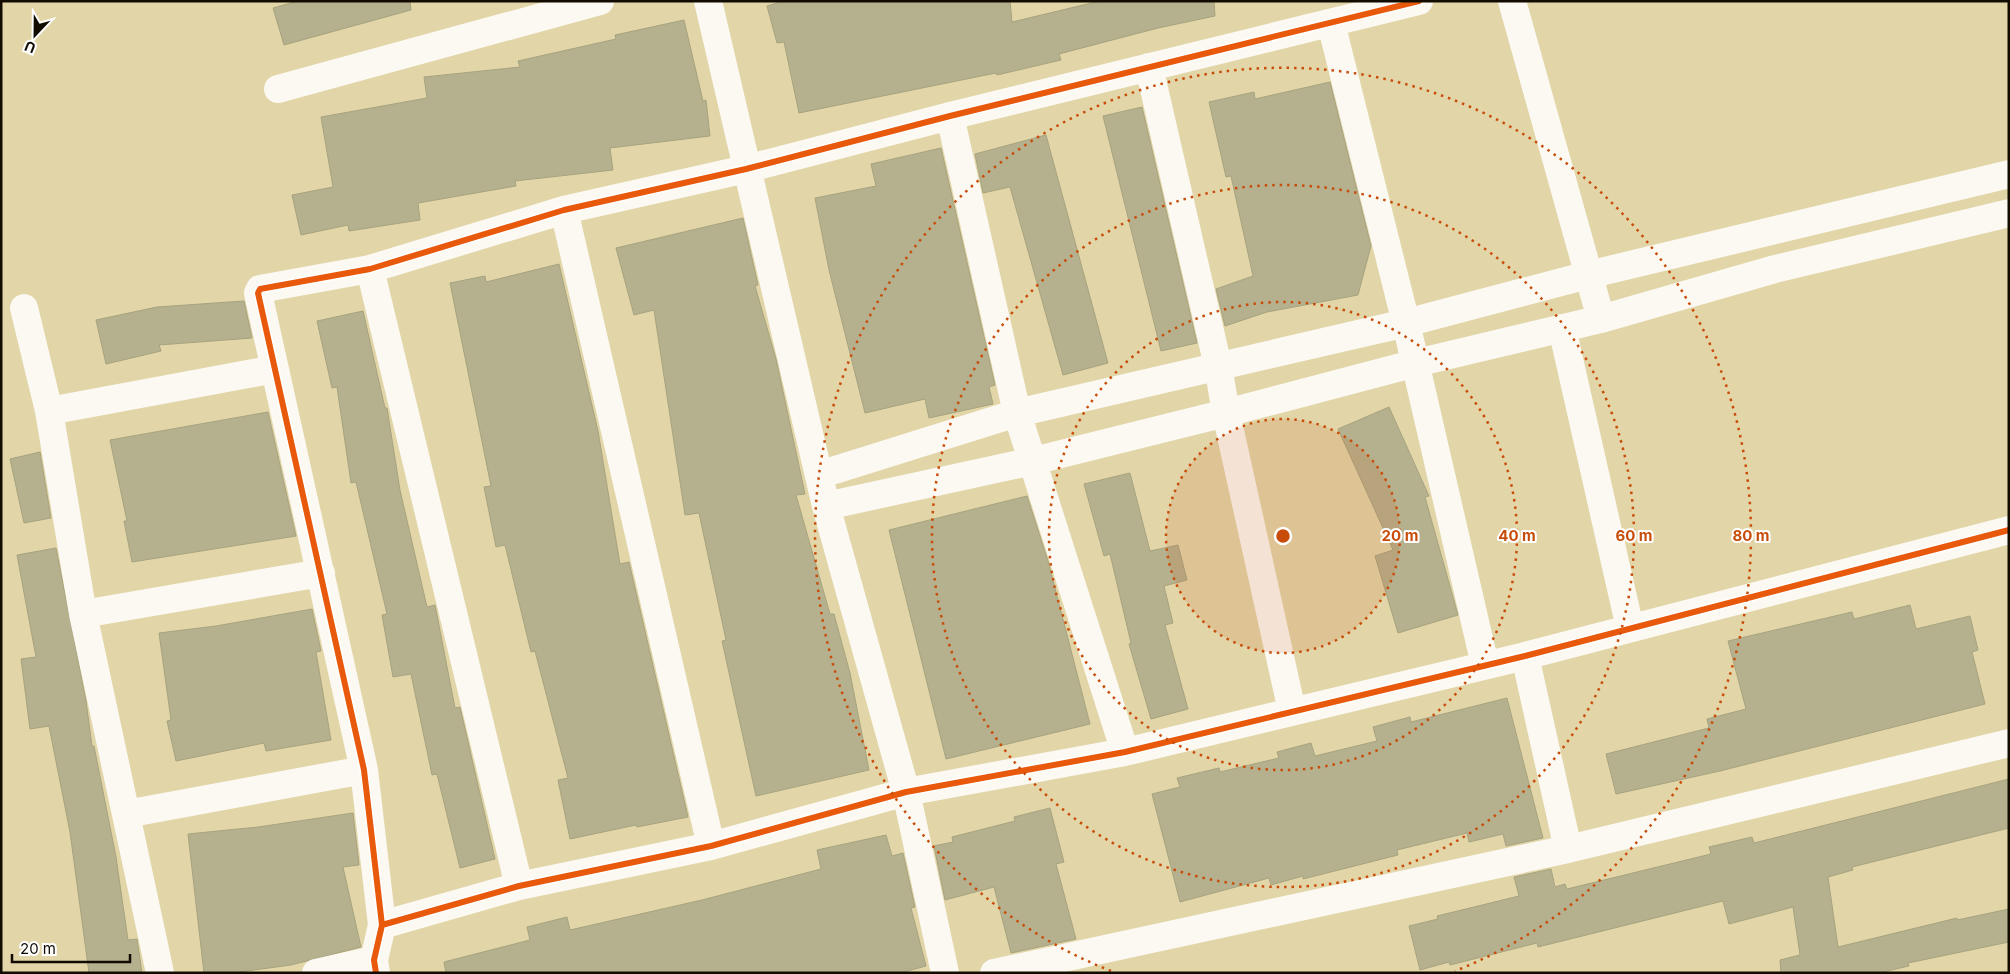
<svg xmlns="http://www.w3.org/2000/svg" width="2010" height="974" font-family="Inter,sans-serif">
	<rect width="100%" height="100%" fill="#e2d5a8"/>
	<path fill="#b5b18e" stroke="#a7a37f" d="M298,1H410L411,10L284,45L273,8Z
		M784,1H1010L1012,22L1100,1H1214L1215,16L1158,28L1059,54L1061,60L997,75L996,73L799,113L784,42L777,43L767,6Z
		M684,20L703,101L706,100L710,136L610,148L613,170L515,181L516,186L418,203L420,220L349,231L348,225L301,235L292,195L333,187L321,117L427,98L424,77L520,67L518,61L616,39L615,35Z
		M1330,82L1371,246L1358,295L1267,312L1225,326L1216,289L1253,276L1231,176L1226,177L1209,102L1254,92L1255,99Z
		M1142,107L1197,343L1161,351L1103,116Z
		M1046,135L1108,363L1063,375L1010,187L983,193L975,154Z
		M941,148L995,385L989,387L993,404L929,418L925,399L865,413L829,270L815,198L876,186L871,164Z
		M743,218L758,285L755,286L776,359L805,494L796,495L830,614H834L850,673L869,770L756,796L722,641L726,640L699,513L685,515L654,310L634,315L616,248Z
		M559,264L598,431L620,564L629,562L688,817L637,827L636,825L570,839L558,780L568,778L535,651L531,652L505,545L496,547L484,487L491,486L450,283L485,276L486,282Z
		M244,301L252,338L159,345L161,351L106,364L96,320L157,307Z
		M363,311L385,408H387L400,490L427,607L435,605L455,708L460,707L495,859L460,868L437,774L432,775L411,674L393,677L382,615L387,614L356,482L351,483L337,387L332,388L317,321Z
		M1389,407L1429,496L1425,497L1458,615L1398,633L1375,556L1393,550L1338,429Z
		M268,412L296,536L132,562L124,521H127L110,440Z
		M40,452L51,518L24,523L10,459Z
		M1130,473L1150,551L1178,545L1187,580L1164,586L1173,623L1165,625L1188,709L1151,719L1129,644L1131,643L1110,554L1104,556L1084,484Z
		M1027,496L1048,561L1090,724L946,759L889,530Z
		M56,548L86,701L92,746H94L116,857L128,940L137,939L142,973H89L70,832L49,726L30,729L21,659L36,657L17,555Z
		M1910,605L1916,629L1970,616L1978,650L1972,652L1985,704L1720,771L1616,794L1606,754L1709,728L1707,719L1746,709L1728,641L1852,612L1854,619Z
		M312,609L321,651L316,652L331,740L266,751L264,743L176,761L167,721L171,720L159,633L216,626Z
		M1507,698L1543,838L1506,846L1503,834L1469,842L1467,833L1397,850L1398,855L1303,879V876L1271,885L1269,878L1180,902L1152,794L1180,787L1177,778L1219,768L1220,772L1279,758L1277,752L1311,743L1315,756L1377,741L1373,727L1410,717L1411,722Z
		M2009,779V828L1852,867L1853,870L1828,877L1838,947L1957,918V920L2009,909V942L1908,963L1909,966L1878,973H1781L1780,960L1800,955L1793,907L1729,924L1723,901L1538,947L1537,943L1450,965L1449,962L1420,970L1409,926L1438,919L1437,916L1519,896L1514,877L1551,869L1555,887L1565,884L1567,889L1711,854L1709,847L1752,837L1754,843Z
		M1050,808L1064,862L1056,864L1076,939L1011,953L994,887L945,900L934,846L953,842L952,837L1015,821L1014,817Z
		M353,813L359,865L343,867L361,947L291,965L232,973H204L188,834L258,827Z
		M886,835L892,856L903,853L915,907L911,908L926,966L900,973H446L444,962L530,940L527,927L567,917L570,930L702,900L821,869L817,850Z"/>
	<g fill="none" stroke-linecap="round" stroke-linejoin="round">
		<path stroke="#fbf9f2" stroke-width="28" d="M708,1L826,506L906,792L945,973
			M1512,1L1601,319
			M1331,23L1406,323L1485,665
			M1149,67L1218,366L1226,413L1292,711
			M278,89L600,1
			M950,116L1017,413L1125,752
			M564,210L711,846
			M370,269L519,886
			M24,308L49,411L83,614L160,973
			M1562,328L1630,628
			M49,411L275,369
			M819,475L1017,413L1406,323L1588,275L2009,174
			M826,506L1033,461L1226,413L1416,363L1601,319L1775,269L2009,213
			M83,614L321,573
			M1525,656L1568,849
			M126,814L364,770
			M382,925L519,886L711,846L906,792L1125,752L1525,656L2009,530
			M316,973L374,960
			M376,973L374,960L382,925L364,770L258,293L260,289L370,269L564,210L746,169L950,116L1419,1
			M994,973L1568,849L2009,743"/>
		<g stroke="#fff" stroke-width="9">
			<path id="cycleway" d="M382,925L519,886L711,846L906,792L1125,752L1525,656L2009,530
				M376,973L374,960L382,925L364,770L258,293L260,289L370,269L564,210L746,169L950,116L1419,1"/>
		</g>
		<use href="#cycleway" stroke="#e8590c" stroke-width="6"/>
	</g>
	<circle cx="1283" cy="536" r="117" fill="#c84d0a" fill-opacity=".12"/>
	<g fill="none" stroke="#c84d0a" stroke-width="2.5" stroke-dasharray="2.5 5">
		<circle cx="1283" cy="536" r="117"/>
		<circle cx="1283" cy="536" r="234"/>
		<circle cx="1283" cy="536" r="351"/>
		<path d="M1111 971A468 468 0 1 1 1455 971"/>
	</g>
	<circle cx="1283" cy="536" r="8" fill="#c84d0a" stroke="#fff" stroke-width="2.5"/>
	<g font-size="15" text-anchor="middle" font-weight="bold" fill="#c84d0a" stroke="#fff" stroke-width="4" stroke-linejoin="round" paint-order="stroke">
		<text x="1400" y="541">20 m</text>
		<text x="1517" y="541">40 m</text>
		<text x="1634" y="541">60 m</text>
		<text x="1751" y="541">80 m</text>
	</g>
	<rect width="2010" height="974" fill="none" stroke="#120c00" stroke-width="5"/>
	<g transform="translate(35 35) rotate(202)" stroke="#ffffff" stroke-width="4" paint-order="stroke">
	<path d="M0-4L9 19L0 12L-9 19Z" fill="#120c00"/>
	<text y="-8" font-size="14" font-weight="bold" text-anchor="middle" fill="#120c00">U</text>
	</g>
	<path d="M12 954v8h118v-8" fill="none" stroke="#120c00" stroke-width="2.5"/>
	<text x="20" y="954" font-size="15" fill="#120c00" stroke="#ffffff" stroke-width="4" paint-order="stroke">20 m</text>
</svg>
